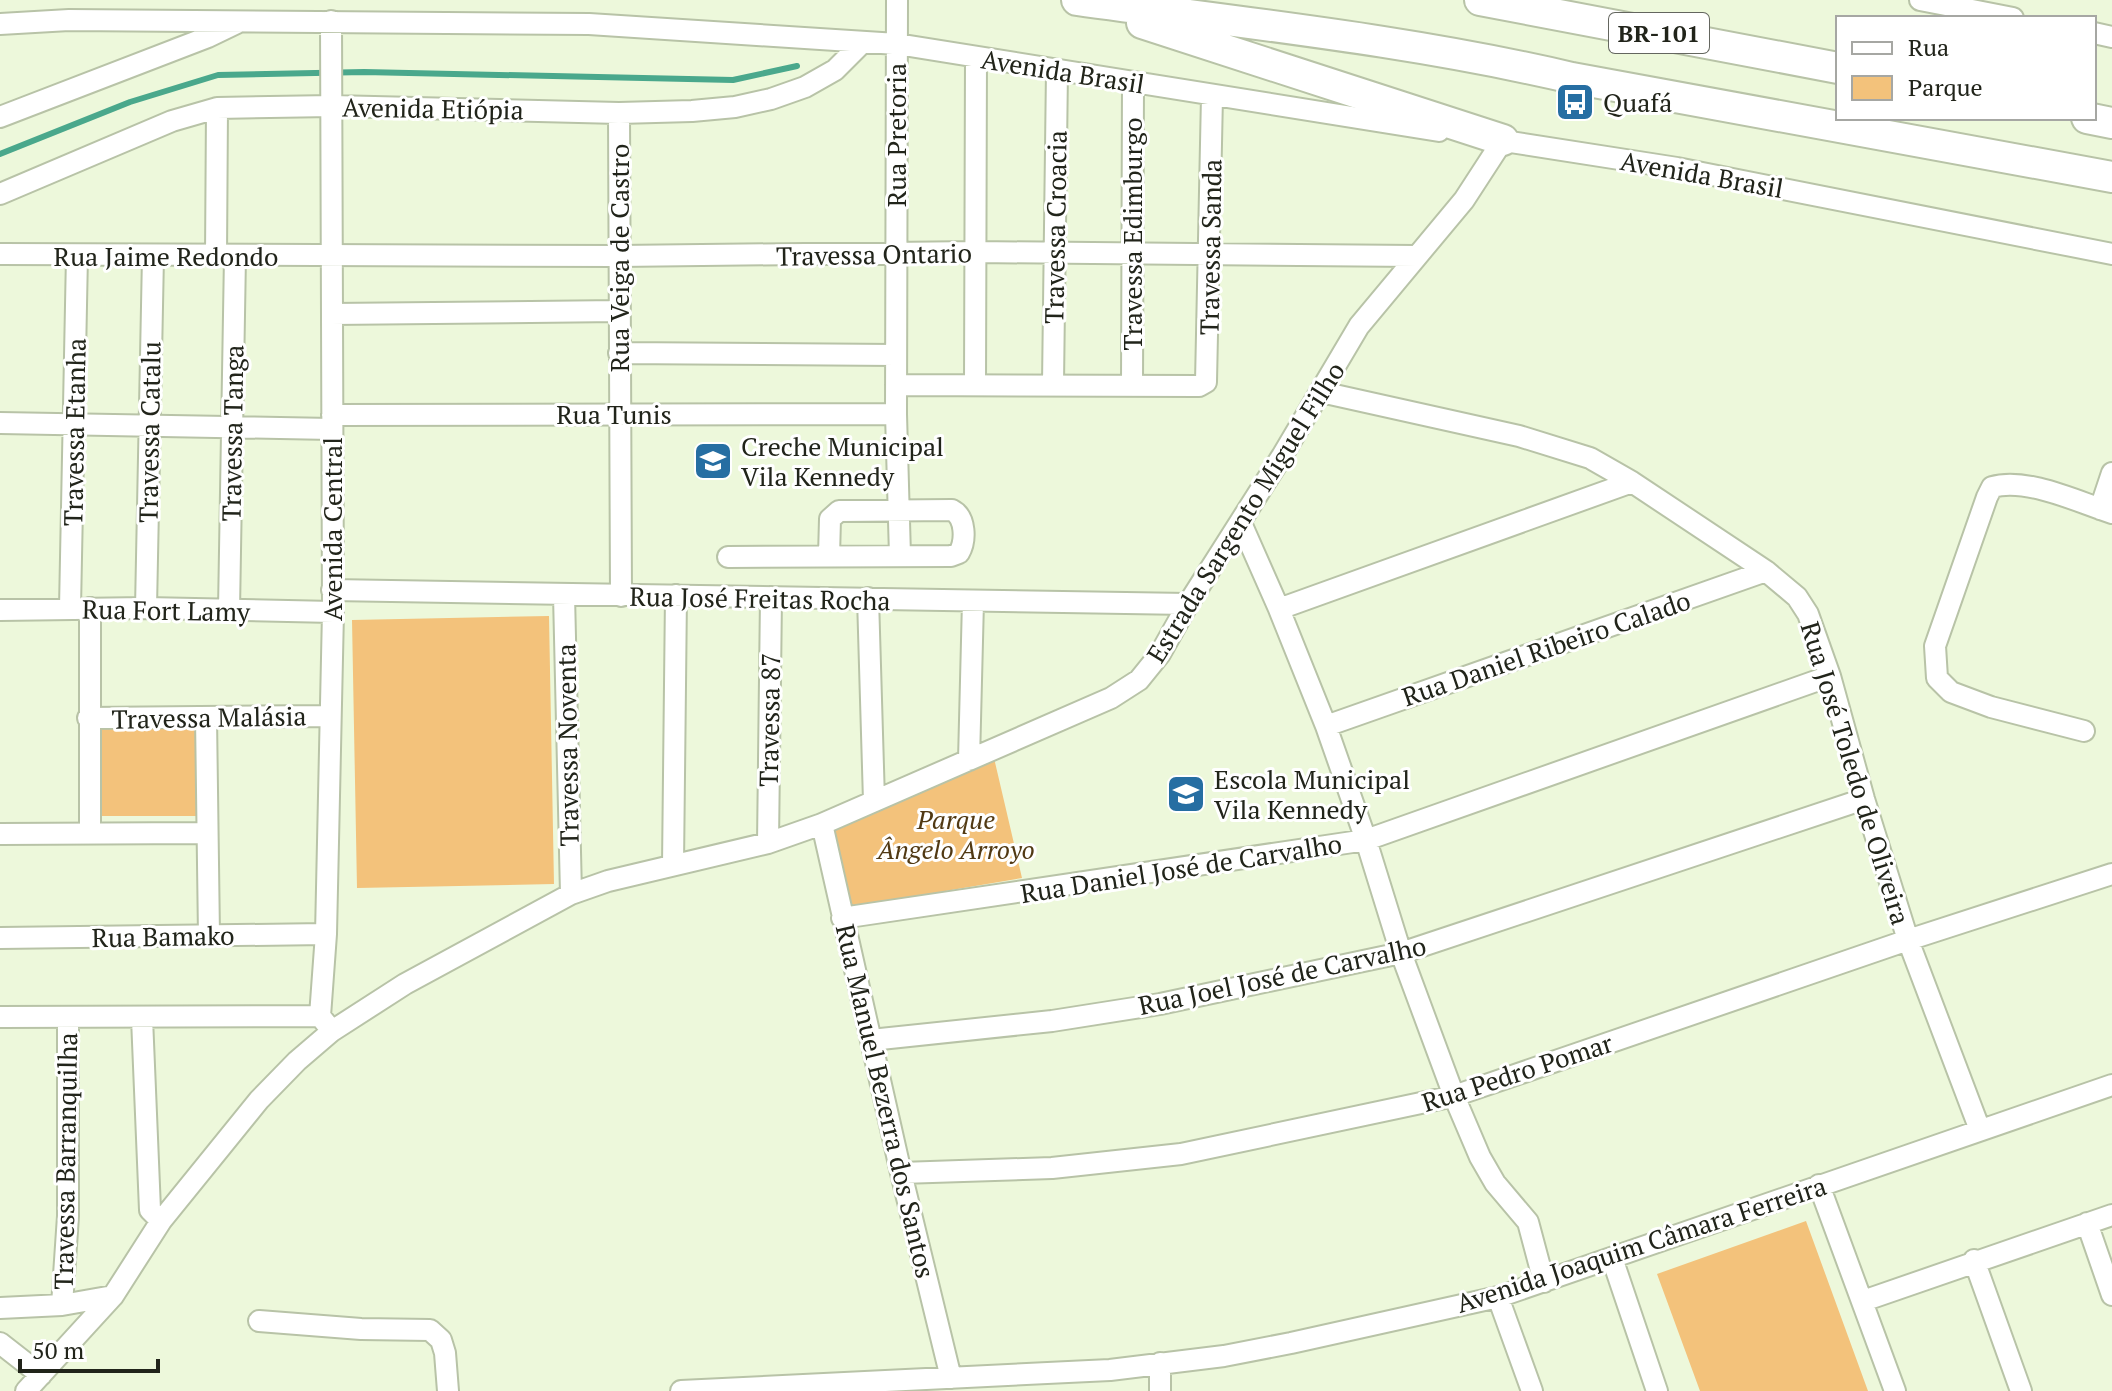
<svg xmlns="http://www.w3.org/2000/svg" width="2112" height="1391" font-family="'PT Serif',serif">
	<rect width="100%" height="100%" fill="#edf8db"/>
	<path fill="#f3c27b" d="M549,616L554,884L357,888L352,620Z
		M200,720L202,816H96L95,723Z
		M994,758L1022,878L845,908L831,827Z
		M1806,1221L1868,1391H1700L1657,1274Z"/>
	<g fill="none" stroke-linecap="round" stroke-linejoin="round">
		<path stroke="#4aa88c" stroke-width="6" d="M0,154L130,102L218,75L364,72L733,80L797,66"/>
		<g stroke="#b8c3a7" stroke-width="24">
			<path id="minor" d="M897,0L896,414L900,556
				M1920,0L2013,18
				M331,21L333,612L326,934L320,1016L332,1031
				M0,24L69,20L589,24L897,44L1439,131
				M2094,33L2112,37
				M619,113L621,596
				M0,117L208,37L237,23
				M1491,139L1677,168L2112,254
				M0,194L172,121L217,108L332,106L619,113L692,111L735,107L771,99L805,87L835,70L863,42
				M0,254L619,256L975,252L1416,256
				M216,256L217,108
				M332,314L619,311
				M619,353L896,355
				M1053,384L1057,70
				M896,385L1199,386L1206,382L1212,96
				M975,385L976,57
				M1132,386L1133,82
				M1321,392L1519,436L1590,458L1632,482L1766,571L1797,597L1808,614L1830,676L1864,799L1908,940L1980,1130
				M332,415L896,414
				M0,423L332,429
				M2100,509L2112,473
				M1241,523L1279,609L1326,726L1366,840L1401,953L1454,1096L1480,1157L1495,1183L1528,1222L1544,1282
				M728,557L951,556L959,553C966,541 966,517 952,510L839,511L830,519L829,556
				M332,590L1188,604
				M564,595L571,894
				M868,598L874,801
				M70,608L77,255
				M90,608V832
				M146,608L153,256
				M1279,609L1632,482
				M0,610L146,608L333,612
				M229,610L235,256
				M206,717L209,936
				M88,718L329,716
				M1326,726L1766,571
				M2084,731L1991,707L1951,692L1937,678L1935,646L1987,497L1992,487C2027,477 2078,502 2112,513
				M969,760L973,601
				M822,824L901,1173L951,1378
				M0,834L206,833
				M768,843L771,597
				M673,865L676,595
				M842,918L1366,840L1830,676
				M0,938L326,934
				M0,1017L320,1016
				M142,1018L150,1210L161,1221
				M871,1040L1052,1021L1160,1004L1401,953L1864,799
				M901,1173L1052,1168L1181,1154L1454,1096L1908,940L2112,874
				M1819,1185L1895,1391
				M2087,1223L2112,1295
				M1612,1258L1657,1391
				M1974,1260L2021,1391
				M1498,1297L1532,1391
				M1863,1301L2112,1215
				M62,1305L68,1216V1017
				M0,1308L62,1305L113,1296
				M259,1321L361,1329L430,1330L441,1340L445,1353L448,1391
				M0,1343L41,1375
				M26,1391L113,1296L161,1221L259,1100L297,1061L332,1031L405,984L571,894L608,881L768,843L822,824L1111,698L1139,680L1160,654L1188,604L1282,456L1359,326L1464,200L1503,140
				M681,1391L1110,1370L1224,1356L1291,1343L1498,1297L2112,1085
				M1160,1391V1363"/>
		</g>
		<g stroke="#b8c3a7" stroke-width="34">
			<path id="highway" d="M1077,0C1242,23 1410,40 1572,78L2112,177
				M1480,0L1838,68
				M1142,23L1503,140
				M2087,118L2112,123"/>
		</g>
		<use href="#minor" stroke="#fff" stroke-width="20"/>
		<use href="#highway" stroke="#fff" stroke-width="30"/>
	</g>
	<defs>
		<g id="bus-square" transform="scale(2)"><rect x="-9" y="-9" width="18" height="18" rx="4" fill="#266ea2" stroke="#fff"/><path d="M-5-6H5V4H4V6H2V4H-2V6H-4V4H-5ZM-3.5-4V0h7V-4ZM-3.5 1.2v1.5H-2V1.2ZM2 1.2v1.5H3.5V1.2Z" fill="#fff"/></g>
		<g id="school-square" transform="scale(2)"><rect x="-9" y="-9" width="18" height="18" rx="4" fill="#266ea2" stroke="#fff"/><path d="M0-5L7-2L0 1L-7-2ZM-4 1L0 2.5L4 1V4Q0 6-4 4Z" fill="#fff"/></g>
	</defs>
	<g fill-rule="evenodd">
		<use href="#bus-square" x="1575" y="102"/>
		<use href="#school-square" x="713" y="461"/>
		<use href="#school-square" x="1186" y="794"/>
	</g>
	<g text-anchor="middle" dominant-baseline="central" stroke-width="6" stroke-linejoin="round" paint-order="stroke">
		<rect fill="#fff" stroke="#64665f" stroke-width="2" x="1609" y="13" width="100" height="40" rx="6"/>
		<g font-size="24" font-weight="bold" fill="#21241a">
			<text x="1659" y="33">BR-101</text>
		</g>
		<g font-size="26" fill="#21241a" stroke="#fff">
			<text transform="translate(1063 71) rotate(9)">Avenida Brasil</text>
			<text transform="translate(433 108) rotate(1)">Avenida Etiópia</text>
			<text transform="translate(896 135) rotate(-90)">Rua Pretoria</text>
			<text transform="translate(1702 174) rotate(10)">Avenida Brasil</text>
			<text transform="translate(1055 227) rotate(-89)">Travessa Croacia</text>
			<text transform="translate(1132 234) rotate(-90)">Travessa Edimburgo</text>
			<text transform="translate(1210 247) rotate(-89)">Travessa Sanda</text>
			<text transform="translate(874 254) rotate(-1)">Travessa Ontario</text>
			<text x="166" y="256">Rua Jaime Redondo</text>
			<text transform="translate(619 258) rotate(-90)">Rua Veiga de Castro</text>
			<text x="614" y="414">Rua Tunis</text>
			<text transform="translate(74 432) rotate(-89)">Travessa Etanha</text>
			<text transform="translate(149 432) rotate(-89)">Travessa Catalu</text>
			<text transform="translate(232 433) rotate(-89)">Travessa Tanga</text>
			<text transform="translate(1245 512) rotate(-58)">Estrada Sargento Miguel Filho</text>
			<text transform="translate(332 529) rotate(-90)">Avenida Central</text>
			<text transform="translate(760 598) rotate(1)">Rua José Freitas Rocha</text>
			<text transform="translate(166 610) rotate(1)">Rua Fort Lamy</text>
			<text transform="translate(1546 648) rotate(-19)">Rua Daniel Ribeiro Calado</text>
			<text transform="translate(209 717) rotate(-1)">Travessa Malásia</text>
			<text transform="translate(769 720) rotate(-89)">Travessa 87</text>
			<text transform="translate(567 745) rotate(-91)">Travessa Noventa</text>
			<text transform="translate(1856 773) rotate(73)">Rua José Toledo de Oliveira</text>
			<text transform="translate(1181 868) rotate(-9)">Rua Daniel José de Carvalho</text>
			<text transform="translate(163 936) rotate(-1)">Rua Bamako</text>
			<text transform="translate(1282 975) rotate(-12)">Rua Joel José de Carvalho</text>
			<text transform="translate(1517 1072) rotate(-18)">Rua Pedro Pomar</text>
			<text transform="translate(886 1101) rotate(77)">Rua Manuel Bezerra dos Santos</text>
			<text transform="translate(65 1161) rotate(-89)">Travessa Barranquilha</text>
			<text transform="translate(1641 1244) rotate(-18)">Avenida Joaquim Câmara Ferreira</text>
		</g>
		<g font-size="26" fill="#21241a" stroke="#fff" text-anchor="start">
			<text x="1603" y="102">Quafá</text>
			<text x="741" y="446">Creche Municipal<tspan x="741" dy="30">Vila Kennedy</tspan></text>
			<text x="1214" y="779">Escola Municipal<tspan x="1214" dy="30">Vila Kennedy</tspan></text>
		</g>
		<g font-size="26" font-style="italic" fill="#513913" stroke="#fff">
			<text x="956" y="819">Parque<tspan x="956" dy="30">Ângelo Arroyo</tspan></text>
		</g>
	</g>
	<rect x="1836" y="16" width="260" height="104" fill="#ffffff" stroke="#a6a7a3" stroke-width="2"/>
	<rect x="1852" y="42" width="40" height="12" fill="#ffffff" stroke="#a6a7a3" stroke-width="2"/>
	<text x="1908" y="56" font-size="24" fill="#21241a">Rua</text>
	<rect x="1852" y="76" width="40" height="24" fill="#f3c27b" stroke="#a6a7a3" stroke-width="2"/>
	<text x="1908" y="96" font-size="24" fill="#21241a">Parque</text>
	<path d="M20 1359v12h138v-12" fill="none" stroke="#21241a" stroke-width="4"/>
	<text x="32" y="1359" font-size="24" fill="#21241a" stroke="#ffffff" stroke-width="6" paint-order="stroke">50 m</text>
</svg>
